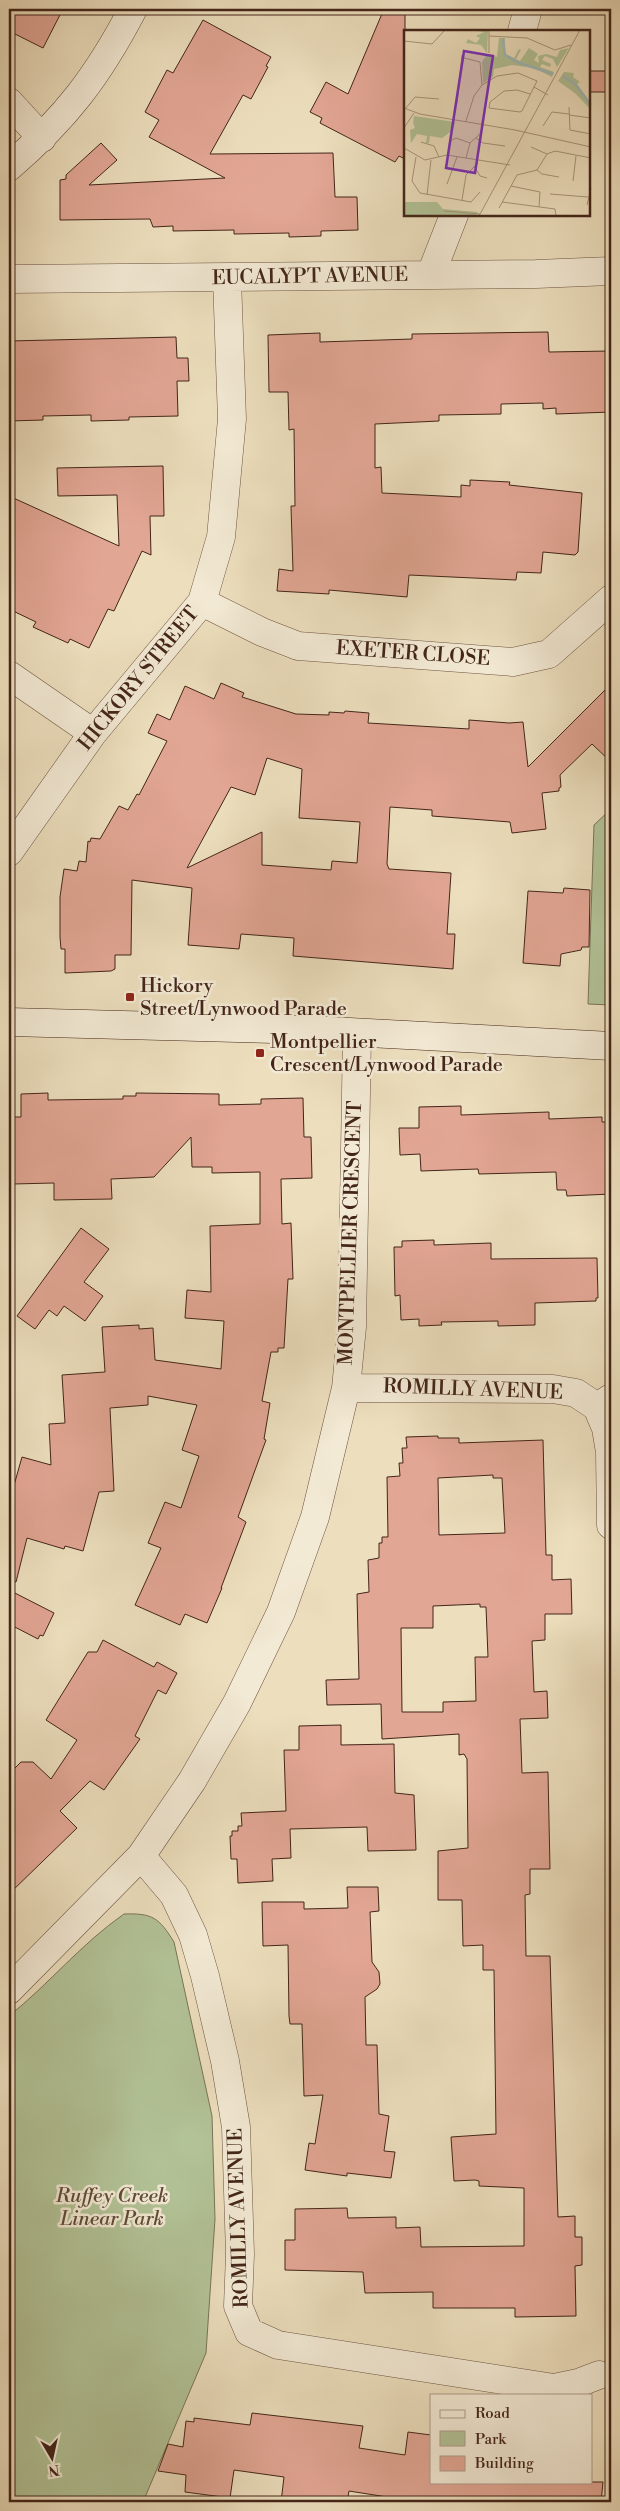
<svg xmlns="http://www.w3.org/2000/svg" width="620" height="2511" font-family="'Libre Bodoni',serif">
	<rect width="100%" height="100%" fill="#eddfbe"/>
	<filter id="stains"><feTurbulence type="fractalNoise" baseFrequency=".004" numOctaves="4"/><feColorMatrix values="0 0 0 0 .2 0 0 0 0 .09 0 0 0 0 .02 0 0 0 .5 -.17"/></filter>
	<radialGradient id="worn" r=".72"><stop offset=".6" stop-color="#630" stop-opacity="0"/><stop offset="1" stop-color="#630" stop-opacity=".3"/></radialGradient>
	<path fill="#b2c397" stroke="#7a7458" d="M611,809V1005L588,1004L594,825Z
		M124,1914C153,1913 159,1918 174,1942L212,2116L215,2219L206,2353L143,2502H9V2016C49,1984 82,1943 124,1914Z"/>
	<path fill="#e2a694" stroke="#432519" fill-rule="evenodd" d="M9,9H63L43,48L9,31Z
		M384,9H405V159L399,156L395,162L320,123L322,118L310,112L326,82L348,94Z
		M203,20L271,57L266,66L268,67L251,99L243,95L210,154L333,153L335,197H357L358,230L321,231V236L289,237V233L234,234V230L173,231V226L153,227L150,219L60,220V180L66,179V175L101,143L117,160L89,185L225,178L149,137L159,120L145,112L167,70L173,73Z
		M589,71H611V92H589Z
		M548,332L549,352L611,351V412L556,414V408L543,409V403L501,404V414L439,415V421L375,424V468L381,467L382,493L461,497V485L470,486V480L510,482L509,485L582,493L578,552L575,555L543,552L541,573L517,572L516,580L409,575L407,597L329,590V594L277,591L279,569L293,571L291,506H295L294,429L289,430L288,392H269L268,335L320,333V342L412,339V334Z
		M176,337L177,358H188L189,381H177L178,416L129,417V420L91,421V415L43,416V420L9,421V341Z
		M163,466L164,516H150L151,555L142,551L114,611L108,609L89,648L70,639L68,643L33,627L36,622L9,609V496L119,546L117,495L58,496L57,468Z
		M221,683L244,693L242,697L296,714L329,715V712L344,713L345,711L369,713L368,723L469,729V720L509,723L523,722L528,767L611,684V762L592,744L560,775L561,787L559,788V791L542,793L546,829L512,833L510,822L432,816V810L390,807L387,864L389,869L451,873L447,934H455L453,969L293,956L294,938L241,934L239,949L188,945L192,888L132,880L131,955H115V969L111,971L65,973V949H61L60,937V897L64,869L77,871L79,861L86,862L88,841L90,842L91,838L100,839L119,806L128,810L137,794L139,795L167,741L148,733L157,714L170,720L185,686L214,699ZM267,758L302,769L299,818L360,822L357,863L332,861L331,870L262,865V832L187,868L231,787L255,795Z
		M564,888L590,890L589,947H582L581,950L561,954L560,966L523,963L528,891L563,893Z
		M48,1093V1100L123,1099V1096H136V1093L219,1094V1105L261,1104V1099L303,1098L304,1137H311L312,1178L281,1179L282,1224L291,1223L293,1279H288L284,1348H278V1352H271L262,1401L270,1403L264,1439L266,1440L238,1517L246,1522L221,1588H222L207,1623L185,1614L180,1625L135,1605L161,1548L148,1543L165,1502L181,1508L199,1456L182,1450L197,1405L148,1396V1405L110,1408L114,1491L99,1492L83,1551L65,1546L64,1549L27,1538L16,1582L9,1581V1503L22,1457L51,1465L49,1424L65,1423L62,1375L105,1372L102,1327L139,1325V1329L153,1328L155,1360L221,1369L224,1321L185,1318L187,1290L211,1292L210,1226L260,1224V1172L212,1173V1167H192L191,1137L154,1177L111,1179L112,1199L54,1200V1183L13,1184L12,1154H9V1117H21V1094Z
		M461,1106V1115L549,1112V1119L602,1117V1122H611V1194L567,1196L566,1190H557L556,1172L479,1174L478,1169L421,1171L420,1154L400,1155L399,1128H419V1107Z
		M81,1228L109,1249L84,1282L103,1296L85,1321L64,1306L57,1316L49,1310L35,1329L17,1316Z
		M434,1240V1245L491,1243V1259L597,1258L598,1298H596V1301L535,1303V1325L498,1326V1321L441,1322L442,1325L419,1326V1319L401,1320L400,1295L395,1296L394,1247H402V1241Z
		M438,1436V1438H459V1443L543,1440L546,1555H552V1580L571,1579L572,1614H545V1640L532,1641L534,1692L547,1691L548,1718L520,1719L522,1773L548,1772L550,1869H530V1894L525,1895L526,1956H550L558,2217L575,2216V2237H582V2265L575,2266L576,2316L515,2317V2308H433V2292L365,2293L363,2272L285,2270V2240H295V2209L347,2208L348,2218L396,2217V2228L420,2227L421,2247L524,2246V2188L479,2186V2181L475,2180L454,2181L451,2137L496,2134L494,1970H483V1945L463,1946L462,1900H438V1851L468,1848L467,1759L464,1754L459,1755V1734L382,1739L381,1704L327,1705L326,1680L359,1679L357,1594L369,1592L368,1560L379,1558V1543H382V1537H388L387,1477L400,1476L399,1463H403L402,1448H407L406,1437ZM493,1475V1478H502L505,1533L439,1535L438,1478ZM480,1604V1607H486L488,1657H475L476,1701L443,1702V1712H402L401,1628H433V1606Z
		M9,1590L54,1613L43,1636L40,1635L38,1639L9,1624Z
		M103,1640L154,1667L157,1662L177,1673L166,1694L158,1690L135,1736L140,1739L104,1790L90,1781L60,1811L77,1828L9,1894V1774L21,1762H33L51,1779L77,1740L46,1720L88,1652H97Z
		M341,1725V1745L394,1744L395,1793L414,1795L416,1850L368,1851L367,1827L290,1829L291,1858L272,1859L273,1881L238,1883L237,1859H231L230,1836H232V1831H238V1826H242L241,1813L286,1811L284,1750H299V1726Z
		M347,1887H378L379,1911L370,1912L372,1962L379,1972L380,1984L377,1989L365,1997L366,2045H377L379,2114L389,2116L384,2151L395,2152L391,2178L347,2173V2176L305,2170L309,2143L315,2144L323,2095L304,2096L302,2024H290L289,2016L288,1945L263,1946L262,1902H304V1909L348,1908Z
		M252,2413L363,2426L359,2448L405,2455L408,2432L431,2435V2482H603L601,2502H419L349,2491L347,2502H281L284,2477L234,2470L230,2498L185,2492L186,2475L158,2471L168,2444L183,2447L186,2421L194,2422V2418L250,2425Z"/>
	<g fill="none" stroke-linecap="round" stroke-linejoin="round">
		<g stroke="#6e5442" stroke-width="29">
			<path id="street" d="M522,31L528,9
				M9,102L42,138
				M9,167C66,118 98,76 133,9
				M431,274L454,215
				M9,279L536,274L611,271
				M202,602L262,632L298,646L513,662L549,654L611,599
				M9,675L93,733
				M9,852L93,733L202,602L221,537L232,419L227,279
				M346,1388L553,1389L576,1393L597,1407L611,1398
				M597,1407L606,1428L610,1452L611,1525
				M141,1856L174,1895L193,1935L205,1976L225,2061L236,2127L240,2254L238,2306L249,2332L278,2345L554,2388L578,2383L599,2375
				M9,1990L141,1856L192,1781L237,1703L281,1612L315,1517L346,1388L352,1327L357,1034"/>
		</g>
		<g stroke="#432519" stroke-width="29">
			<path id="secondary" d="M9,1022L312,1030L611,1046"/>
		</g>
		<use href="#street" stroke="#f3ead5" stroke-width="28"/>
		<use href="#secondary" stroke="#f3ead5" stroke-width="28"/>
	</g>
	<g fill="#8f2418" stroke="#f3ead5" stroke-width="2">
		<rect x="125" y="992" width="10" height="10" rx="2.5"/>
		<rect x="255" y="1048" width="10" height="10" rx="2.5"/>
	</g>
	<g text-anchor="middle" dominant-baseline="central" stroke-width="5" stroke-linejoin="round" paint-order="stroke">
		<g font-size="20" fill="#432519" stroke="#f3ead5">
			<text transform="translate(310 277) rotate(-1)">EUCALYPT AVENUE</text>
			<text transform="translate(413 654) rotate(4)">EXETER CLOSE</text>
			<text transform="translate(139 679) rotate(-51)">HICKORY STREET</text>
			<text transform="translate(351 1233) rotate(-88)">MONTPELLIER CRESCENT</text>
			<text transform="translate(473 1390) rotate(2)">ROMILLY AVENUE</text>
			<text transform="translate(239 2218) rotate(-92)">ROMILLY AVENUE</text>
		</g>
		<g font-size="20" fill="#432519" stroke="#f3ead5" text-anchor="start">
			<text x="140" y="986">Hickory<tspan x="140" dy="23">Street/Lynwood Parade</tspan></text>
			<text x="270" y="1042">Montpellier<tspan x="270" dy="23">Crescent/Lynwood Parade</tspan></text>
		</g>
		<g font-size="20" font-style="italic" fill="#5f4c38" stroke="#f3ead5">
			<text x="112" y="2196">Ruffey Creek<tspan x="112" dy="23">Linear Park</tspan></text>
		</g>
	</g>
	<g transform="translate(404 30)">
		<rect width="186" height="186" fill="#eddfbe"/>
		<path d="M67,0H84L83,23L77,15L62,13L64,9L72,13L76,8L72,6L80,2ZM95,8H101L100,23L110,28L115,19L117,20L112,29L116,31L125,18L134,24L130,30L135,33L134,26L142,24L153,27L156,20L165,18L153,37L149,29L141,26L138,30L147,34L146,37L138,34L136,37L150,42L148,47L130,38L108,35L90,39L89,47L79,53L78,32L83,24L93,27ZM160,42L170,43L169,47L176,52L173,54L186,72V79L172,64L154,51ZM10,86L51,92L49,100L38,108L26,106L25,113H22L23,106L13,104L7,113L6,100L11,98L9,93L5,94L9,93ZM0,172H33L39,179L74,182L71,186H0Z" fill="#b2c397"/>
		<path fill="none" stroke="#a0b9bd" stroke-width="2.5" d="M99,9L101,25L113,32L149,44M159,46L171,54L187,75"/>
		<path fill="none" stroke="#a9957c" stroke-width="1" d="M85,6L123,8L151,20L167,15M0,11L28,14L41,0M85,23V0M60,28L76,32L78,55M130,57L144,65M53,73L58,25M165,77L166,100L187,104M0,78L16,84L111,100L187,117M2,78L11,67L35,69M165,85L187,88M62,91L70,66L78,55L93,46L114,43L133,51L118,81L116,82L85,78L86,72L100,61L113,60L126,64M139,96L148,82L165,84M0,98L10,83M72,108L79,113L101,116M46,111L52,108L66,113M17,112L30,116L35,127M127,117L143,124M0,118L21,130L43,125L106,135M12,127L8,151L16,163L67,172L76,162M62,128L66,113L77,103L78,95M70,136L76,146L83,148M133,140L138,144L155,147M169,151L172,126M43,154L53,127M107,156L136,162L135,177M146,164L184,167M23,165L27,130M58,170L62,145L74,133M98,172L151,179L152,186M183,175L187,158M95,178L113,145L133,140L143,124L151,121L187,128M40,181L76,184M75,186L176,0"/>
		<path fill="#7b2cbf" fill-opacity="0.15" stroke="#7b2cbf" stroke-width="2.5" d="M60,21L89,26L71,143L42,138Z"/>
		<rect width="186" height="186" fill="none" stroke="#432519" stroke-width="2.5"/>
	</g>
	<rect width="620" height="2511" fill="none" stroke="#eddfbe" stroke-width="30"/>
	<rect x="10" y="10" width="600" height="2491" fill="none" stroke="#432519" stroke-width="2.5"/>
	<rect x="15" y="15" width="590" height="2481" fill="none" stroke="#432519"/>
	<rect x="430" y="2394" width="162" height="90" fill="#f3ead5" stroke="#ad9b8a"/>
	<rect x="440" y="2410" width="25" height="8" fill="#f3ead5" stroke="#ad9b8a"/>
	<text x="475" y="2418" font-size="15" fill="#432519">Road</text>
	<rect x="440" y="2431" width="25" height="15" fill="#b2c397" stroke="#ad9b8a"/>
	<text x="475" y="2444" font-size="15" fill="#432519">Park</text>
	<rect x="440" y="2456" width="25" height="15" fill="#e2a694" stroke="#ad9b8a"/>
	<text x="475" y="2468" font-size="15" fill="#432519">Building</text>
	<g transform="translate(52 2458) rotate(171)" stroke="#f3ead5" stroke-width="4" paint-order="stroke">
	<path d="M0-4L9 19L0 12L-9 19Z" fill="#432519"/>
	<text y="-8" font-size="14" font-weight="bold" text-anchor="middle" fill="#432519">N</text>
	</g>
	<rect width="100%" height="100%" filter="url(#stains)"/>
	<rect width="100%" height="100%" fill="url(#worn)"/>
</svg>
